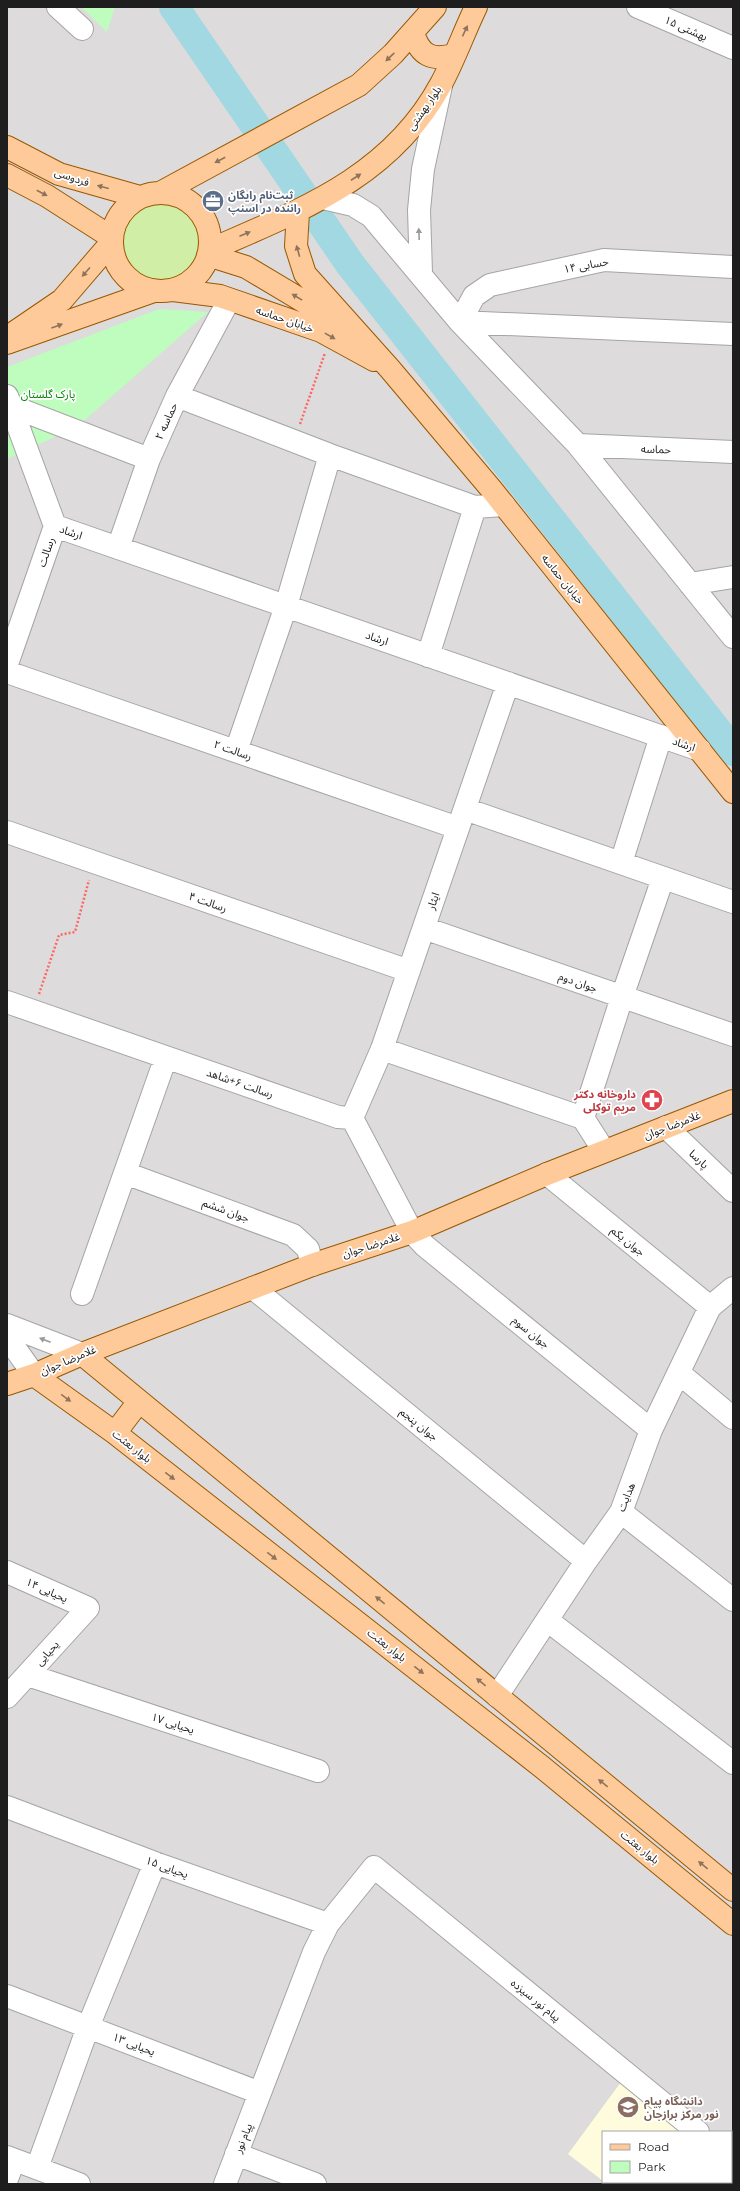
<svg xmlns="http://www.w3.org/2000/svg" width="740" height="2191" font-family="Montserrat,'Noto Sans Arabic',sans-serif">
	<rect width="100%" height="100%" fill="#f0ebe4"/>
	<path fill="#dddbdb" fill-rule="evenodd" d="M7,7H733V2184H7ZM603,2132H731V2182H603Z"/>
	<path fill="#fffcde" d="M621,2082L688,2132H603V2181L568,2154Z"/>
	<path fill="#d0eea6" d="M120 243a40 40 0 1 1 80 0a40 40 0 1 1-80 0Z"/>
	<path fill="#bffdbe" d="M81,7H115L107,32Z
		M159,309L208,312L78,426L7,459V367Z"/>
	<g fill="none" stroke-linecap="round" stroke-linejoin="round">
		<path stroke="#a1d8e1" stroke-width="30" d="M174,7L350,264L733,751"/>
		<g stroke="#a5a5a5" stroke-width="24">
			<path id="minor" d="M58,7L82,29
				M638,7L733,48
				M323,198L353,205L371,216L460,322L578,445L733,637
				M733,267L604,260L490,285L474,296L460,322L733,334
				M421,273L419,210L423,169L441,86
				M7,396L55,526L7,664
				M177,396L330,455L475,507L504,505
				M11,406L149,459
				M578,445L733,452
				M55,526L700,750
				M118,548L149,459L177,396L229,300
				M690,584L733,577
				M428,656L475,507
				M7,672L458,828
				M236,751L286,606L330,455
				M465,809L733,902
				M7,832L409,971
				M621,863L661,736
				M424,928L733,1035
				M7,1002L338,1117L352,1118L412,1232L425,1246L651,1430
				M382,1049L583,1118
				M352,1118L382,1049L508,683
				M583,1118L622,997L663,878
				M583,1118L604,1151
				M666,1127L733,1191
				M125,1173L293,1235L308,1249L312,1265
				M547,1174L710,1307
				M253,1288L586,1561
				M82,1294L166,1057
				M7,1325L82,1354
				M7,1337L34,1375
				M679,1373L733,1418
				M621,1512L733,1600
				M7,1572L88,1608L7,1697
				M547,1620L733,1763
				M28,1675L318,1771
				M497,1696L586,1561L621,1512L651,1430L710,1307L733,1288
				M7,1807L155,1863L328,1924
				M7,1996L260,2093
				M236,2154L315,2184
				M7,2157L79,2184
				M731,2164L733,2161
				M37,2168L88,2027L155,1863
				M7,2179L14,2160
				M225,2184L314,1952L328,1924L374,1867L698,2132
				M720,2184L721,2182"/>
		</g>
		<g stroke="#995800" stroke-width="24">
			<path id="major" d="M413,33C420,55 431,61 454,55
				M7,147L59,174L140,197
				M7,175L47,196L111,237
				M160,193L359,85L393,54L435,7
				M112 242a49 49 0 1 1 98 0a49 49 0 1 1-98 0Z
				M298,212L296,246L305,274L390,369L492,490L733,792
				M210,250C301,210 391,177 441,84C454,60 464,32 476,7
				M208,255L246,267L328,316L338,325
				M173,290L220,296L321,331L374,360
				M15,332L62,300L111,243
				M7,343L154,291
				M82,1354L733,1890
				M34,1375L115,1433L542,1767L733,1924
				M7,1384L34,1375L82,1354L312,1265L412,1232L547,1174L733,1101
				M115,1433L134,1408L142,1404"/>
		</g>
		<path stroke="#ff6766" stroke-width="2.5" stroke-dasharray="2 2" stroke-linecap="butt" d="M300,424L325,353
			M39,994L59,935L75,932L89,880"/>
		<use href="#minor" stroke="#fff" stroke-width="22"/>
		<use href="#major" stroke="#ffca9a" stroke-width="22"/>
	</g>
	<defs><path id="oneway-solid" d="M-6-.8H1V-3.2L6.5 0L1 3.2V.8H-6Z"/></defs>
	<g fill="#8e745c">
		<use href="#oneway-solid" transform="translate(465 31) rotate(-65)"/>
		<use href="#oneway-solid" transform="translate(390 57) rotate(137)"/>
		<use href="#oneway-solid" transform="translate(220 160) rotate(152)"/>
		<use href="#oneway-solid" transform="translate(356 177) rotate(-33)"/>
		<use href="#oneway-solid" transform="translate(103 187) rotate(-165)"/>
		<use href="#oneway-solid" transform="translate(42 193) rotate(28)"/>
		<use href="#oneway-solid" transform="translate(245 234) rotate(-23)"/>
		<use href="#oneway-solid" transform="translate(298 251) rotate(-106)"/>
		<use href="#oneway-solid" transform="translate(86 272) rotate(131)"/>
		<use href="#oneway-solid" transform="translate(297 297) rotate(-149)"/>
		<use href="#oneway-solid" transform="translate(57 326) rotate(-20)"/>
		<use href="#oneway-solid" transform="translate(330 336) rotate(29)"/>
		<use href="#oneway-solid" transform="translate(66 1398) rotate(36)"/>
		<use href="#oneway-solid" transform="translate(170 1476) rotate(38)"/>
		<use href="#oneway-solid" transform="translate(272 1556) rotate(38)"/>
		<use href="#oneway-solid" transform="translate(380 1600) rotate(-141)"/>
		<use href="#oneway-solid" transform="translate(419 1670) rotate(38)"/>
		<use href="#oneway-solid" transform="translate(481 1682) rotate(-141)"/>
		<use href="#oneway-solid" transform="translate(603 1783) rotate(-141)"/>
		<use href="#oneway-solid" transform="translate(703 1865) rotate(-141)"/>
	</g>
	<g fill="#9a9a9a">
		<use href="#oneway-solid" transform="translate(419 234) rotate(-92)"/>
		<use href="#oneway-solid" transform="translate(45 1340) rotate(-159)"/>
	</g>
	<defs>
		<g id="office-disc" transform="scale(1.15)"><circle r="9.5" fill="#5c6f8a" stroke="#fff"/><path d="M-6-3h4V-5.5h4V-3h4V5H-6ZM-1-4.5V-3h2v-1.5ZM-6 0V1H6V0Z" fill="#fff"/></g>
		<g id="pharmacy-disc" transform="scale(1.15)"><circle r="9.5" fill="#e0444e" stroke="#fff"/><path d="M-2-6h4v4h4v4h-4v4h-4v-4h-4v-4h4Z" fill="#fff"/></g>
		<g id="university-disc" transform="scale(1.15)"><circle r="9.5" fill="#8d6e63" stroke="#fff"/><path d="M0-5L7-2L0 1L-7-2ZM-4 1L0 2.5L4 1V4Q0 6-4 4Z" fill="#fff"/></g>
	</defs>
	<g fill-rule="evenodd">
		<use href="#office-disc" x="213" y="201"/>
		<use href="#pharmacy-disc" x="652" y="1100"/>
		<use href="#university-disc" x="628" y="2107"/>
	</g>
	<g text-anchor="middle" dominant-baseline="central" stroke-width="3.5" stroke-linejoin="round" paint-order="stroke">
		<g font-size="11" fill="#1e1e1e" stroke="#fff">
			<text transform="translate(686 28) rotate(24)">بهشتی ۱۵</text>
			<text transform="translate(424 108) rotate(-55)">بلوار بهشتی</text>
			<text transform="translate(72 177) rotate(19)">فردوسی</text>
			<text transform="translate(586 265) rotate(-10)">حسابی ۱۴</text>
			<text transform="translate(285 319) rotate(19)">خیابان حماسه</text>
			<text transform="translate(166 421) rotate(-66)">حماسه ۲</text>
			<text transform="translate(656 449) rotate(2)">حماسه</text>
			<text transform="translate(71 532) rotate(19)">ارشاد</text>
			<text transform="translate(46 552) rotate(-71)">رسالت</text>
			<text transform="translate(563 579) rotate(51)">خیابان حماسه</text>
			<text transform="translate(377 638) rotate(19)">ارشاد</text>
			<text transform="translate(684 744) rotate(19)">ارشاد</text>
			<text transform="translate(233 750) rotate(19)">رسالت ۲</text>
			<text transform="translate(433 901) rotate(-71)">ایثار</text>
			<text transform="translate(208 902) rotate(19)">رسالت ۴</text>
			<text transform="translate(578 982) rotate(19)">جوان دوم</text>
			<text transform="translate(240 1083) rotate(19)">رسالت ۶+شاهد</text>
			<text transform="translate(672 1125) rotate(-21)">غلامرضا جوان</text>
			<text transform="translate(699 1159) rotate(43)">پارسا</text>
			<text transform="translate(226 1210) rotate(20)">جوان ششم</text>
			<text transform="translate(628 1241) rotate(39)">جوان یکم</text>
			<text transform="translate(371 1245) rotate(-18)">غلامرضا جوان</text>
			<text transform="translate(531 1332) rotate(39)">جوان سوم</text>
			<text transform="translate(68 1360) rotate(-23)">غلامرضا جوان</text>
			<text transform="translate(419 1424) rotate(39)">جوان پنجم</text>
			<text transform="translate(132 1446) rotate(38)">بلوار بعثت</text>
			<text transform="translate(626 1497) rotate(-68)">هدایت</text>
			<text transform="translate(47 1590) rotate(24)">یحیایی ۱۴</text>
			<text transform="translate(387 1645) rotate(38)">بلوار بعثت</text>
			<text transform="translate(47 1653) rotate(-48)">یحیایی</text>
			<text transform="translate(173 1723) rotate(18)">یحیایی ۱۷</text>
			<text transform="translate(640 1847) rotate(39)">بلوار بعثت</text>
			<text transform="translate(167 1867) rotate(20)">یحیایی ۱۵</text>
			<text transform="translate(536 2000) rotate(39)">پیام نور سیزده</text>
			<text transform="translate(134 2044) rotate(21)">یحیایی ۱۳</text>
			<text transform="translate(243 2138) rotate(-68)">پیام نور</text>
		</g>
		<g font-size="11" font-weight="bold" fill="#4e5e75" stroke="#fff" text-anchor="start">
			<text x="228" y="195">ثبت‌نام رایگان<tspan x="228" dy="13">راننده در اسنپ</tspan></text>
		</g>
		<g font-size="11" fill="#058504" stroke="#fff">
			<text x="48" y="394">پارک گلستان</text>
		</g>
		<g font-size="11" font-weight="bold" fill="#be3a42" stroke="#fff" text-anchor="end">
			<text x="636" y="1094">داروخانه دکتر<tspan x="636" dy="13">مریم توکلی</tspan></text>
		</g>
		<g font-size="11" font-weight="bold" fill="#785e54" stroke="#fff" text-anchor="start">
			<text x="644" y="2101">دانشگاه پیام<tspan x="644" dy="13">نور مرکز برازجان</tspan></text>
		</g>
	</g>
	<rect width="740" height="2191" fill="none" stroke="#1e1e1e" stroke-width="16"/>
	<rect x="602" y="2131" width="130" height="52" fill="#ffffff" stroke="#a5a5a5"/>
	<rect x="610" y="2144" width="20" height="6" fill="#ffca9a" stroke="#a5a5a5"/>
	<text x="638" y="2151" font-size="12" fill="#1e1e1e">Road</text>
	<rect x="610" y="2161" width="20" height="12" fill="#bffdbe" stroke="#a5a5a5"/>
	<text x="638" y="2171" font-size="12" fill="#1e1e1e">Park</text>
</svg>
